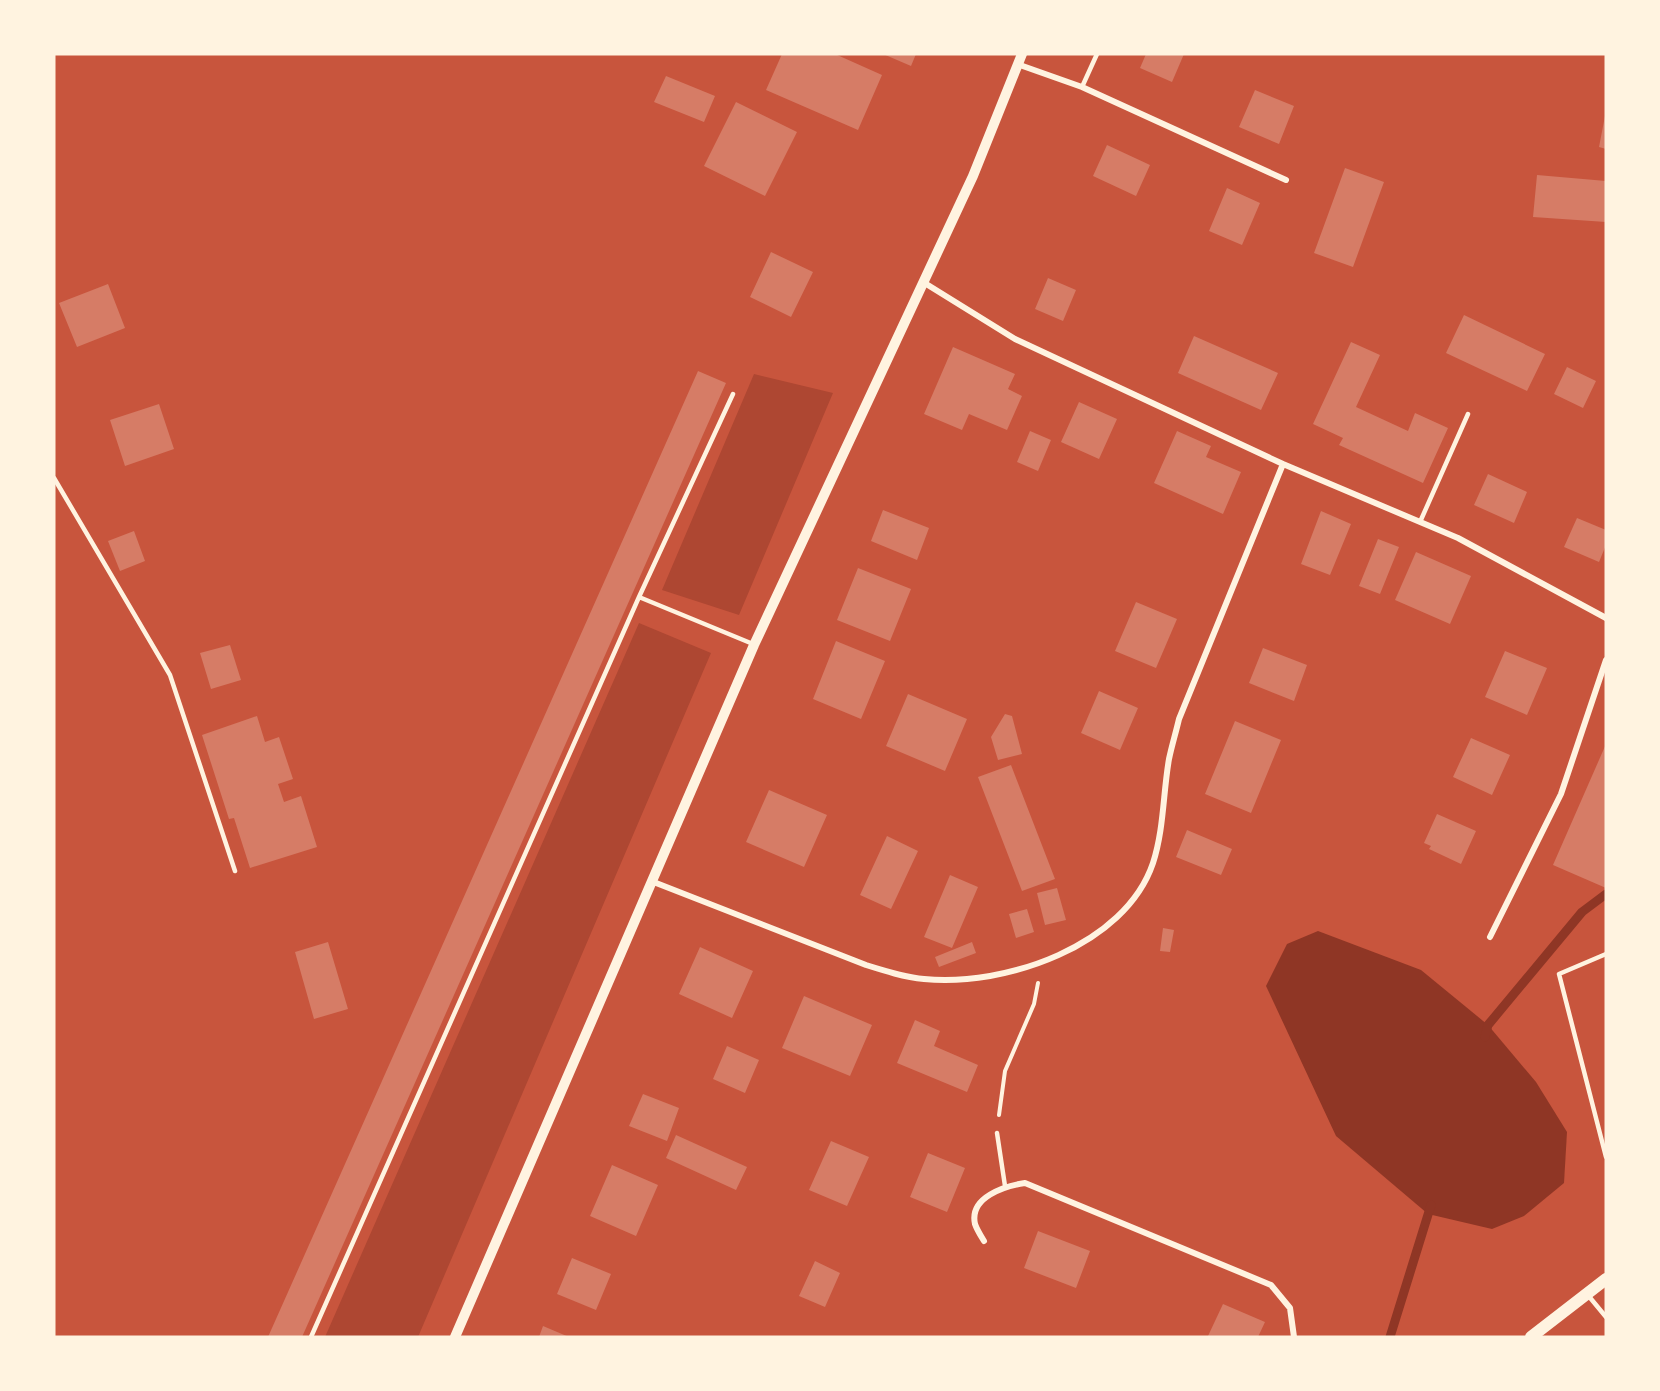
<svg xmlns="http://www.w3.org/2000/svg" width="1660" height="1391" font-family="Helvetica,sans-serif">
	<rect width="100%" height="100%" fill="#c8553d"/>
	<path fill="#ae4732" d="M754,374L833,393L739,615L662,590Z
		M639,623L711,653L418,1337H325Z"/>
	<path fill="#8f3625" d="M1318,931L1421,970L1488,1025L1536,1082L1567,1132L1564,1183L1524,1216L1492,1229L1428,1214L1336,1136L1266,986L1287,944Z"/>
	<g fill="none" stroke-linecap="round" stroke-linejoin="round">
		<path stroke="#8f3625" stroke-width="9" d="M1485,1037L1488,1025L1582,912L1606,894
			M1390,1337L1431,1205"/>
	</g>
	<path fill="#d67c66" d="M782,54H835L882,75L858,130L766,90Z
		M883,54H916L911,66Z
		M1146,54H1184L1172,82L1140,68Z
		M666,76L715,96L704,122L654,102Z
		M1255,90L1294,106L1279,144L1239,127Z
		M736,102L797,132L765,196L704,166Z
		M1605,116H1606V149L1599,147Z
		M1107,145L1150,165L1136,196L1093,176Z
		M1345,168L1384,182L1353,267L1314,253Z
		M1537,175L1606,181V222L1533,217Z
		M1227,188L1260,203L1242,245L1209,231Z
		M771,252L813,272L791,317L750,297Z
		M1048,278L1076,290L1063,321L1035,309Z
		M108,284L125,328L77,347L59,303Z
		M1464,315L1545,354L1527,391L1446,353Z
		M1194,336L1278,373L1261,410L1178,373Z
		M1351,342L1380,355L1356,407L1408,431L1415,413L1448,428L1423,483L1339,445L1343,438L1313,424Z
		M953,347L1015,374L1008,389L1022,396L1007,430L969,414L962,430L924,414Z
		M1567,367L1596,381L1583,408L1554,394Z
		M698,371L726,383L302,1337H268Z
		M1079,402L1117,419L1099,459L1061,442Z
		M159,404L174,449L125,466L110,420Z
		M1030,431L1051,440L1038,471L1017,462Z
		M1177,431L1211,446L1206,457L1241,472L1223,514L1154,483Z
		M1488,474L1527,492L1514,523L1474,505Z
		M883,510L929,528L917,560L871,541Z
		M1321,511L1351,524L1330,575L1301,564Z
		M1577,518L1606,530V545L1599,562L1564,547Z
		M134,531L145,561L120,571L108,541Z
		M1378,539L1399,547L1380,594L1359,586Z
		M1416,552L1471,576L1450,624L1395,600Z
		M858,568L911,589L890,641L837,620Z
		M1136,602L1177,619L1156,668L1115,651Z
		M836,641L885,661L861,719L813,699Z
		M230,645L241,680L211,689L200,653Z
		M1263,648L1307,665L1294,701L1249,683Z
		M1505,651L1547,668L1527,715L1485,697Z
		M1099,691L1138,708L1120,750L1081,733Z
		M908,694L967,719L945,771L886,746Z
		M1005,714L1012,716L1022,754L998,760L991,737Z
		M257,716L265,742L279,737L293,779L278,784L284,802L301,796L317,847L250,868L234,818L229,819L202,735Z
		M1235,721L1281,740L1251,813L1205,794Z
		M1471,738L1510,755L1492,795L1453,777Z
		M1606,744V888L1553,865Z
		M1011,765L1055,879L1022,891L978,777Z
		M769,790L827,815L804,867L746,842Z
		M1437,814L1476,831L1461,864L1429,849L1431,846L1424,843Z
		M1187,830L1232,849L1221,875L1176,857Z
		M887,836L918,851L891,909L860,895Z
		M950,875L978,887L952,948L924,937Z
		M1057,888L1066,920L1045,925L1037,893Z
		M1027,909L1034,932L1016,938L1009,914Z
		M1163,928L1174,930L1170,952L1160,951Z
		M328,942L348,1009L314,1019L295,952Z
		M972,942L976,953L939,967L935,957Z
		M700,947L753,971L732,1018L679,994Z
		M804,996L872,1025L850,1076L782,1048Z
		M915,1020L940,1031L934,1046L978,1065L967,1092L897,1063Z
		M727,1046L759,1060L745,1093L713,1079Z
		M643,1094L679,1108L667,1141L629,1126Z
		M676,1135L747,1167L736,1190L666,1158Z
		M831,1141L869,1157L847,1206L809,1190Z
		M928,1153L965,1168L947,1212L910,1197Z
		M612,1165L658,1185L636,1236L590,1216Z
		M1038,1231L1090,1251L1076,1288L1024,1268Z
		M572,1258L611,1274L596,1310L557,1294Z
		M815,1261L840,1273L825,1307L799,1296Z
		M1223,1304L1265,1322L1258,1337L1208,1336Z
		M543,1326L569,1337H539Z"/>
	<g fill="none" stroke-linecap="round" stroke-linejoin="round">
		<path stroke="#fff3e0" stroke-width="4" d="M999,1115L1005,1071L1034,1004L1038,983"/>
		<path stroke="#fff3e0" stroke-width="4.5" d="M1082,87L1097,54
			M54,478L170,675L235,871
			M1420,522L1468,414
			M639,597L753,644
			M1606,954L1559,974L1606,1157
			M997,1133L1005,1186
			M1587,1294L1606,1317
			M311,1337L639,597L733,394"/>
		<path stroke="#fff3e0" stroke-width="6" d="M1017,64L1082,87L1286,180
			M923,282L1015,339L1283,464L1458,538L1606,618
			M651,881L866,965C885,971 904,977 924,979C1005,987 1125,946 1153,863C1164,829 1163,793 1169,759C1172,745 1176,732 1179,719L1283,464
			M1490,937L1561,794L1606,660
			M984,1241C981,1236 977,1230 975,1224C969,1197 1005,1186 1025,1183L1271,1285L1290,1308L1294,1337"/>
		<path stroke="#fff3e0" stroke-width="10" d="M455,1337L754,645L973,176L1022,54"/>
		<path stroke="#fff3e0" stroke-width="12" d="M1531,1337L1606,1279"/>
	</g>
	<rect width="1660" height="1391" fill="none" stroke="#fff3e0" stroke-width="111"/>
</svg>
